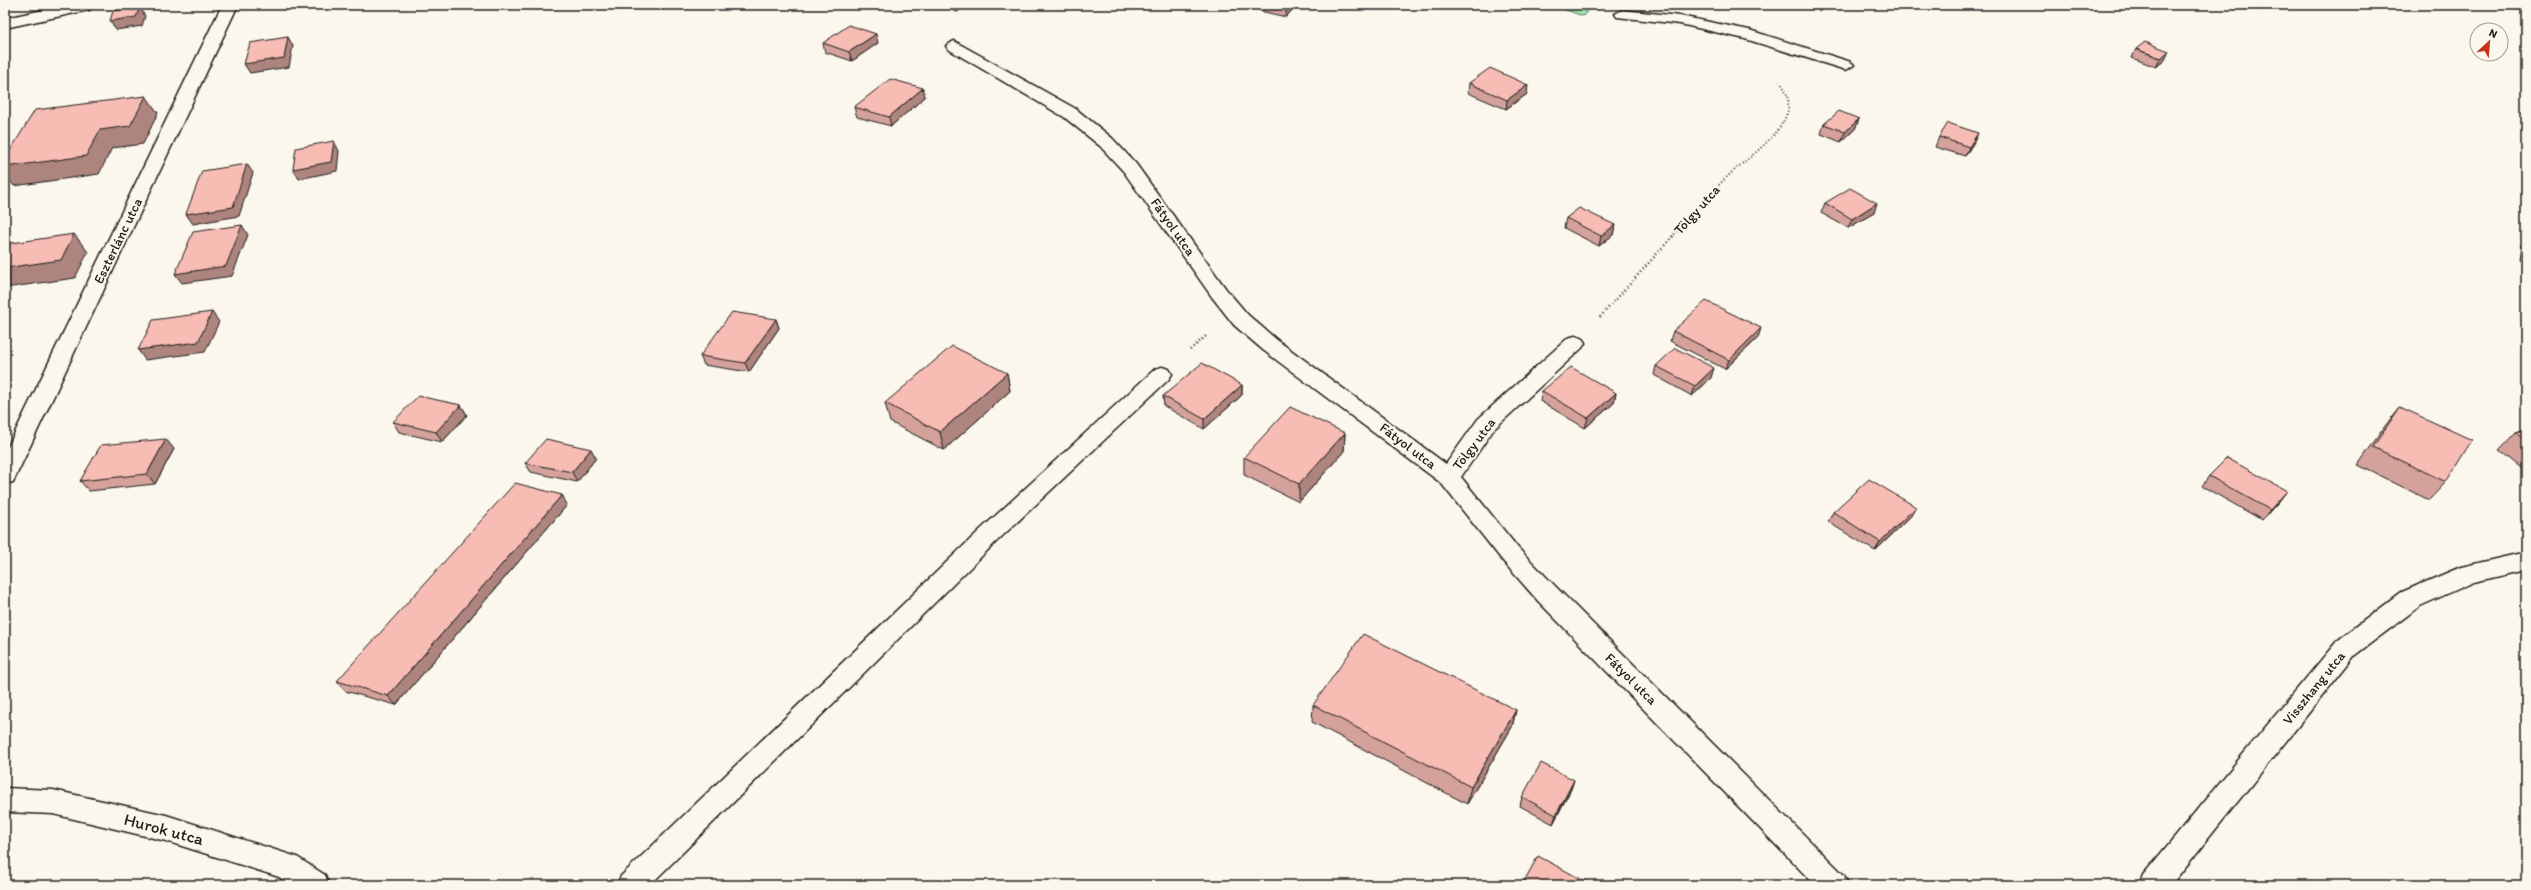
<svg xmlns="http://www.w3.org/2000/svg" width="2531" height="890" font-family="Itim,sans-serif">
	<rect width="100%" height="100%" fill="#fbf7ec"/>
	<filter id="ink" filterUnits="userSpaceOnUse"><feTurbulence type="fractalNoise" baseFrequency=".025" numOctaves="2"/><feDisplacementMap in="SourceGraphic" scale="8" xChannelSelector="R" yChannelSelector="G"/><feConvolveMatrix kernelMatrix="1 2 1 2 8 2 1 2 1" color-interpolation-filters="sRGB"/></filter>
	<g filter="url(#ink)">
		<path fill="#9ee2ad" stroke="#5d7f64" d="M1551,5H1592L1583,16Z"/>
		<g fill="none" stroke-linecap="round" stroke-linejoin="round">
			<g stroke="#1c1c1c" stroke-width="3">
				<path id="service" d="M1622,10L1680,16L1749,30L1851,62L1854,65L1846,70L1745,39L1680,24L1617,17L1615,14Z
					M1162,367L1169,369L1172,374L1169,379L996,542L650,885H617L621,876L980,530L1155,369Z"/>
			</g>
			<g stroke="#1c1c1c" stroke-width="3">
				<path id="minor" d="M68,5H97L89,10L5,28V18Z
					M222,5H238L16,476L13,482L5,484V453Z
					M954,41L1076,109L1112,138L1136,164L1226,289L1248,315L1277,340L1446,464L1478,419L1568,338L1575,336L1582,338L1585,343L1582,348L1494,429L1461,477L1518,548L1556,587L1844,875L1848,885H1815L1538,601L1502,560L1441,483L1263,350L1234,325L1212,297L1124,172L1100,146L1064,117L948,49L946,46Z
					M2526,552V570L2474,582L2420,606L2355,655L2171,885H2139L2143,875L2337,641L2402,592L2461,567Z
					M5,788L53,790L166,815L297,857L325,875L329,885H291L279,877L166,841L53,814L5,812Z"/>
			</g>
			<path stroke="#1c1c1c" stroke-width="2" stroke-dasharray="1 2.5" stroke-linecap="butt" d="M1672,237C1690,216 1708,195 1728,176C1747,158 1775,141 1786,116C1791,104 1788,92 1780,82"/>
			<path stroke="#1c1c1c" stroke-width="2.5" stroke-dasharray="1 3" stroke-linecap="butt" d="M1600,317L1673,236
				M1190,350L1206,336"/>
			<use href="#service" fill="#fbf7ec" fill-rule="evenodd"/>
			<use href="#minor" fill="#fbf7ec" fill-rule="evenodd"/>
		</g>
		<path fill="#d4a29b" stroke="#1c1c1c" d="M938,5H967L957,12Z
			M1260,5H1296L1286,17L1260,11Z
			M823,43H878L852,61L825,52Z
			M2136,49L2165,60L2156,67L2132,58Z
			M1469,83L1527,94L1506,109L1468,93Z
			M925,97L891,126L857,117L854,107Z
			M1859,119L1855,129L1841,142L1821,134L1824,124Z
			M1939,137L1974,142L1965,156L1935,147Z
			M1825,203L1874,213L1848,228L1821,213Z
			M1566,218L1615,225L1613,235L1599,246L1564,228Z
			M2526,239V262L2519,259L2521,245Z
			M776,319L779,328L749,372L704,365L700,356Z
			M1673,331L1758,338L1725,369L1670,341Z
			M1656,366L1711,378L1692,396L1654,375Z
			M1007,373L1010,391L944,450L890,422L885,403Z
			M1242,385V395L1204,429L1164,406L1163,396Z
			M1542,391L1616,393L1614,403L1585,428L1540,401Z
			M461,405L467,415L442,442L399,432L393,422Z
			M2400,407L2446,482L2429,500L2358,465L2385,426Z
			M2526,429V472L2499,450L2516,432Z
			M1345,433L1344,451L1299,502L1244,475V457Z
			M174,449L155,484L89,491L80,481Z
			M596,458L577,482L531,472L525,463Z
			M2209,476L2280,500L2262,520L2202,486Z
			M562,495L567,505L396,705L345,691L337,681Z
			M1833,512L1911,516L1875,551L1828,522Z
			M1313,705L1516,710L1512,727L1467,804L1312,722Z
			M1574,780L1571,789L1553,824L1520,806L1522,797Z"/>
		<path fill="#ad847e" stroke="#1c1c1c" d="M956,5H967L957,12Z
			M1289,5H1296L1286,17V8Z
			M140,7L145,16L142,26L116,30L110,21Z
			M876,34L878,43L852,61L849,52Z
			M288,37L293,46L289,67L250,73L244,64Z
			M2169,51L2165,60L2156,67L2161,58Z
			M1528,85L1527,94L1506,109L1507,100Z
			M923,88L925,97L891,126L889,117Z
			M146,96L158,113L143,144L112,148L99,174L14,186L5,174V167Z
			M1859,119L1855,129L1841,142L1845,132Z
			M1978,133L1974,142L1965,156L1969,147Z
			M334,141L339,151L337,171L299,179L293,169Z
			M247,164L253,173L239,216L193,224L186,214Z
			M1877,203L1874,213L1848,228L1852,219Z
			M242,225L248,235L232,276L182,283L175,274Z
			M1615,225L1613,235L1599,246L1601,236Z
			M74,234L88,252L75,278L5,288V268Z
			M212,312L219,322L205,352L145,360L138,350Z
			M776,319L779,328L749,372L745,363Z
			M1761,328L1758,338L1725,369L1729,360Z
			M1714,368L1711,378L1692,396L1695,386Z
			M1007,373L1010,391L944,450L940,432Z
			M1242,385V395L1204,429V419Z
			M1616,393L1614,403L1585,428L1588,418Z
			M461,405L467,415L442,442L436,432Z
			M1345,433L1344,451L1299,502V484Z
			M166,439L174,449L155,484L147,474Z
			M591,449L596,458L577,482L572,472Z
			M2287,491L2280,500L2262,520L2270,510Z
			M562,495L567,505L396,705L388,696Z
			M1916,507L1911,516L1875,551L1880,542Z
			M1516,710L1512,727L1467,804L1471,787Z
			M1574,780L1571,789L1553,824L1556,815Z"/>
		<path fill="#f7bcb4" stroke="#1c1c1c" d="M1275,5H1289L1286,8Z
			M140,7L136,17L110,21L113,11Z
			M849,25L876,34L849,52L823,43Z
			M288,37L284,58L244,64L250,43Z
			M2145,42L2169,51L2161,58L2136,49Z
			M1490,68L1528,85L1507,100L1469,83Z
			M890,79L923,88L889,117L854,107Z
			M146,96L130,126L100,130L86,156L5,167V159L35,110Z
			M1839,111L1859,119L1845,132L1824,124Z
			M1948,123L1978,133L1969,147L1939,137Z
			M334,141L331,162L293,169L296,148Z
			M247,164L233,207L186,214L202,171Z
			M1850,188L1877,203L1852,219L1825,203Z
			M1579,208L1615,225L1601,236L1566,218Z
			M242,225L226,266L175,274L193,232Z
			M74,234L61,260L5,268V244Z
			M1706,301L1761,328L1729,360L1673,331Z
			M212,312L198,342L138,350L153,320Z
			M732,312L776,319L745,363L700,356Z
			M952,346L1007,373L940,432L885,403Z
			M1675,348L1714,368L1695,386L1656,366Z
			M1202,363L1242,385L1204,419L1163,396Z
			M1571,367L1616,393L1588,418L1542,391Z
			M418,396L461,405L436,432L393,422Z
			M1290,407L1345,433L1299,484L1244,457Z
			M2400,407L2472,440L2446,482L2373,447Z
			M2526,429V440L2516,432Z
			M166,439L147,474L80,481L101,445Z
			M546,439L591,449L572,472L525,463Z
			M2227,458L2287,491L2270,510L2209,476Z
			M1869,479L1916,507L1880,542L1833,512Z
			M515,483L562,495L388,696L337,681Z
			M1363,634L1516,710L1471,787L1313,705Z
			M1541,763L1574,780L1556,815L1522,797Z
			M1538,856L1592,885H1522Z"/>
	</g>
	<g text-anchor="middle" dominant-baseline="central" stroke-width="4" stroke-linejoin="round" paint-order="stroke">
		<g font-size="14" fill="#1c1c1c" stroke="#fbf7ec">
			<text transform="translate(1697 210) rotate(-48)">Tölgy utca</text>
			<text transform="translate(1173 227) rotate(55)">Fátyol utca</text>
			<text transform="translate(118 241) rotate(-64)">Eszterlánc utca</text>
			<text transform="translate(1474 444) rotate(-53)">Tölgy utca</text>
			<text transform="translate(1408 446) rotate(37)">Fátyol utca</text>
			<text transform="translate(1631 679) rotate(45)">Fátyol utca</text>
			<text transform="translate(2314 688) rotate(-51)">Visszhang utca</text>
		</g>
		<g font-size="17" fill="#1c1c1c" stroke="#fbf7ec">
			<text transform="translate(164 829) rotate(15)">Hurok utca</text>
		</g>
	</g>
	<rect width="2531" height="890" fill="none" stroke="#fbf7ec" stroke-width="20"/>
	<rect x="10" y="10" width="2511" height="870" fill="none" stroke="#1c1c1c" stroke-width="1.5" filter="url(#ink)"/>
	<g transform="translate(2489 42) rotate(26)"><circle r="19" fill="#fbf7ec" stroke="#a29f99"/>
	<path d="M0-3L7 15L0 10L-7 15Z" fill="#c8321e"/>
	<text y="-6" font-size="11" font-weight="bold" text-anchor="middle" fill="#1c1c1c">N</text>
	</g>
</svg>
